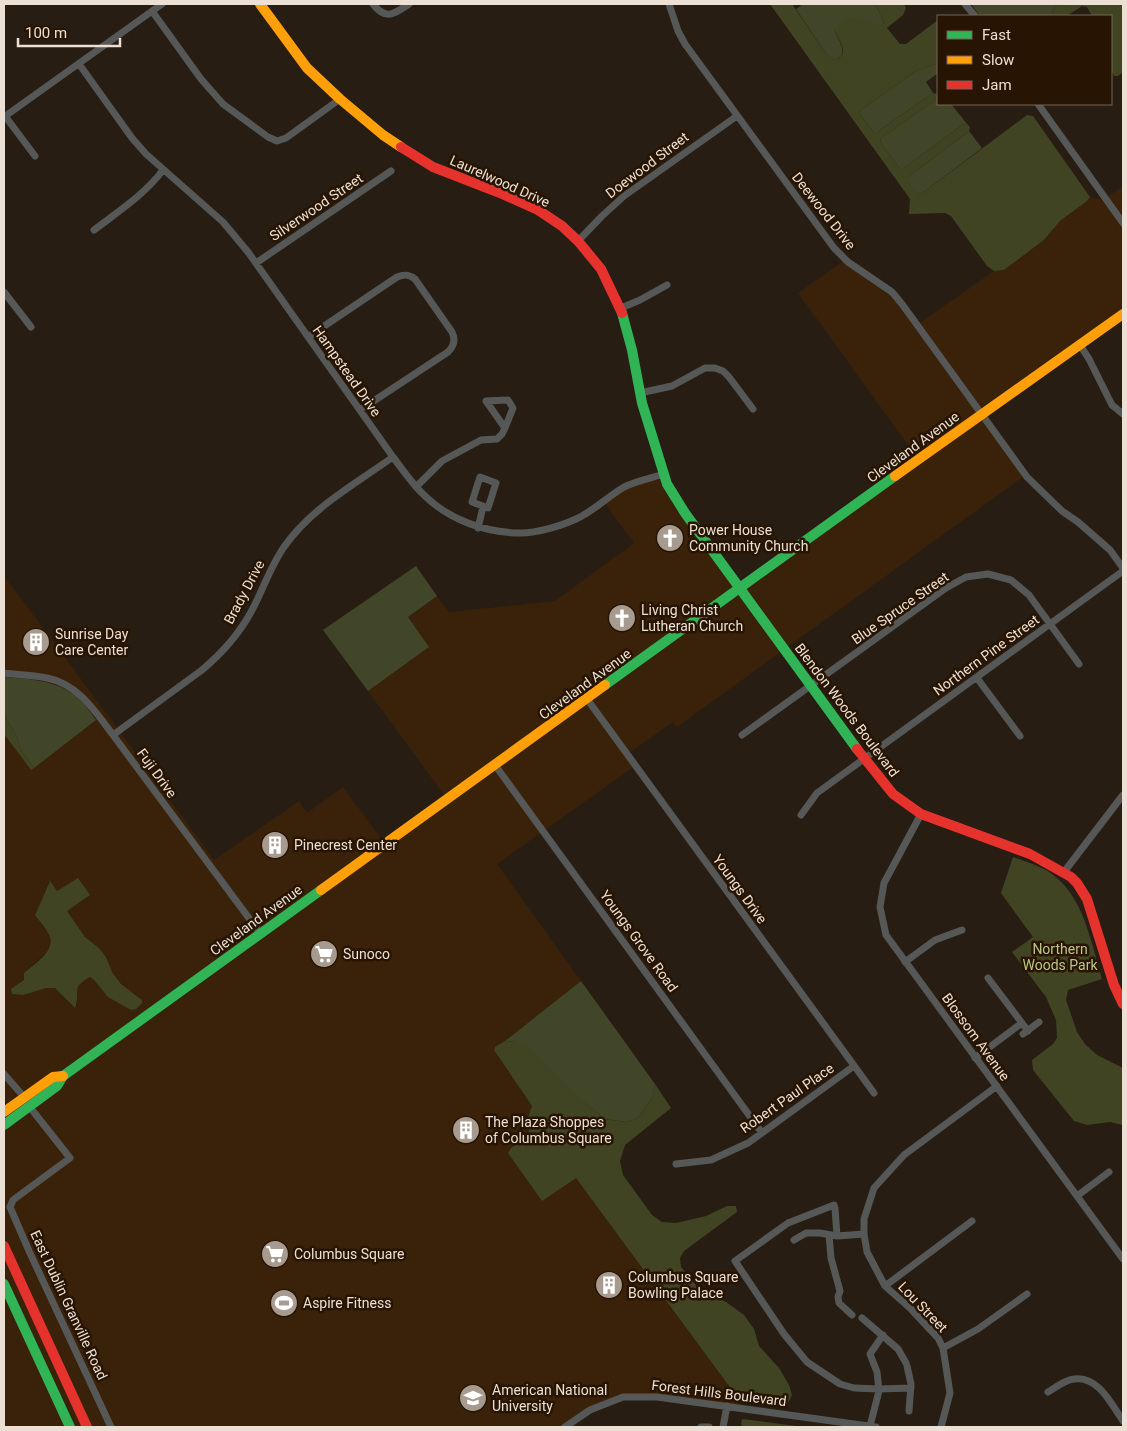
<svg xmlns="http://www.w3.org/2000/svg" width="1127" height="1431" font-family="Roboto,sans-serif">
	<rect width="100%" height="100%" fill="#281d12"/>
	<path fill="#392209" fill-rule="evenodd" d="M1123,186V315L983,415L1027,474L677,727L673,722L628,754L636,765L497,864L581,981L505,1041L495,1047L494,1050L532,1106L527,1120L529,1131L528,1135L512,1147L576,1178L737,1397L738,1407L646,1395L603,1403L564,1427H4V734L31,769L96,720L76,696L42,681L4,677V577H5L101,706L214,860L299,801L307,813L343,787L385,844L447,799L368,691L429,647L408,617L437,596L449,612L555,601L634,543L603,501L624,487L663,475L741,588L919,460L798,293L845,260L875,279L918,324L994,271L1004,270L1044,240L1060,221L1087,201L1090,197L1103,200ZM49,882L57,891L67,911L85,937L99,948L106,957L112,972L121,984L142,999L94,980L90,977L82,982L76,989L77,1005L72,1006L55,988H46L23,995L12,989L24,980V973L49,950L51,942L50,936L35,915Z"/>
	<path fill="#424628" d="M803,4H875L884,22L881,26L834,30C839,40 850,56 834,60L827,55L796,9Z
		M971,4H1059L1055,7L1052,13L1054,16H980Z
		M938,63V73L926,82L933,93L877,132H873L859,113L861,110L916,71Z
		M938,98V104H942L943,105L946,104H951L967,124L962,125L903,169H900L880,142L881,138Z
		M969,131L982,148L921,194L915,193L908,181V177Z
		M416,566L437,596L408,617L429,647L368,691L323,630Z
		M4,677C29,679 55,680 76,696C84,702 90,712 96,720L34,768L20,749L17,737L4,715Z
		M581,981L655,1084L652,1099L637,1119L626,1122L605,1119L591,1108L516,1042L505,1041Z"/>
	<path fill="#404423" d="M770,4H792L827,55L834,60C851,56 839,39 834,30C839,24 850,16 858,17C865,18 874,24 881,26L884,22L875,4H904L906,8L903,15L887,28L900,44H906L938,20V63L916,71L861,110L859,113L873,132H877L933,93L936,94L938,98L881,138L880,142L900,169H903L962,125L967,124L970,127L969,131L908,177V181L916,193L921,194L1027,115L1033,116L1090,197L1087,201L1060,221L1044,240L1004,270L994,271L987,266L951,216L945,213L909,214L910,199Z
		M1059,4H1123V72L1118,76H1114L1111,70V16H1092L1087,7L1082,6L1067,16H1054L1052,13L1055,7Z
		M4,715L17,737L20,749L34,768L31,770L4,734Z
		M1013,857C1024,861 1036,865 1046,870C1084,893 1090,940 1102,979L1068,990L1066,1000L1077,1032L1085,1044L1097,1055L1123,1068V1125L1110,1122L1087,1125L1074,1121L1033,1070L1032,1060L1053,1044L1057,1038L1056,1020L1046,997L1012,952L1033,937L1001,893Z
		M78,878L90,895L67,911L85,937L99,948L106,957L112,972L121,984L142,1000V1003L136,1009L131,1010L108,997L94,980L90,977C70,988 81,992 75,1008L55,988H46L23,995L12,994L11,989L24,980V973C34,964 57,950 49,935C46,928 39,921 35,915L50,881L57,891Z
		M505,1041L516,1042L525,1044L591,1108L605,1119L626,1122L637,1119L652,1099L655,1084L671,1108L625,1145L620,1161L623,1175L652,1215L662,1222L676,1223L706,1216L727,1206H736L737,1212L684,1251L680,1258L681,1267L699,1289L726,1302L744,1315L754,1329L759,1346L779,1368L789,1385L792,1395L787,1405L737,1397L576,1178L542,1201L508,1153L512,1147L528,1134L529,1131L527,1120L532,1106L494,1050L495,1047Z
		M742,1419L804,1427H743L741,1425Z"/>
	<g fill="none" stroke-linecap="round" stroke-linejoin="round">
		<path stroke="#555856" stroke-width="7" d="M373,4C386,21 394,14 409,4
			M669,4L678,31L685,44L834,248L848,262L892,292L902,304L1027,477L1062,511L1078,522L1110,550L1123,568
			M965,4L975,16
			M152,11L201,79L223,104L268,137L277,141L286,138L340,99
			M79,64L132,138L146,154L223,222L248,252L393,457C403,470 412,484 424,495C449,520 486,533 521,533C537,533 561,526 576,519C594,511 607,497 624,487C636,481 651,478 664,474
			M1038,104L1123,223
			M5,116L35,156
			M4,117L162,4
			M94,230C119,211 144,195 163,170
			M578,241L602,216L624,196L737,116
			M256,263L391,171
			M4,292L31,327
			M621,308L640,300L667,285
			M308,337L397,277C404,274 409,274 415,279L452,332C456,340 454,346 448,352L360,410
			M1080,345L1089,359L1112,405L1123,414
			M640,393L672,386L705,368H715L723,371L729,377L753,409
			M508,400L513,408L505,428L486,401Z
			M480,477L496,483L488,508L472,502Z
			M416,487L442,461L481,440L497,439L502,434L505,428
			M478,528L483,507
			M4,673C18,675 33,675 47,678C78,684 95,711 113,735L260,933
			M977,678L1020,736
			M587,699L874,1093
			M113,735L202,670C221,654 239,634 251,612C263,590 270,567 284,547C311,508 355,484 393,457
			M742,735L946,588L966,577L988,574L1011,580L1029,595L1079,664
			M495,765L762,1133
			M921,814L884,883L880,907L886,935L1123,1259
			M801,815L817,793L1123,571
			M1064,872L1123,795
			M905,962L935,940L962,930
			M988,978L1028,1031
			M1023,1034L1039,1022
			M975,1058L1022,1023
			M4,1074L24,1097
			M29,1106L70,1158L13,1200L10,1207L29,1251L111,1427
			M676,1164L711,1160L748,1143L854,1066
			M1077,1196L1109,1172
			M829,1235L831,1258L840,1291L838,1297L839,1303L852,1315
			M837,1236L835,1208L834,1205L788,1223L735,1261L784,1334L807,1362L840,1384L854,1388L879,1389L911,1388
			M794,1240L806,1233H820L837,1236L864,1234
			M885,1286L972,1221
			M862,1318L898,1349L906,1363
			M943,1348L978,1329L1027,1294
			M907,1366L911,1384L909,1411
			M1048,1392C1056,1387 1065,1380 1074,1379C1098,1375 1112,1405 1123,1421
			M870,1426L879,1391L877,1372L870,1354L883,1335
			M565,1427L590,1410L623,1397H657L876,1427
			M701,1427H709
			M723,1427L727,1406
			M941,1427L950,1393L943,1348L938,1338L911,1309L885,1286L867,1252L864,1234V1219L874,1188L904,1155L997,1086"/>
		<path stroke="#30b455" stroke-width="10" d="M622,313L632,350L642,403L667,484L685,513L857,749
			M605,685L895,476
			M4,1125L57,1086L63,1076L321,890
			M4,1284L70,1427"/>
		<path stroke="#ff9f0a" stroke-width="10" d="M260,4L307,68L340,99L383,135L401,147
			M895,476L1123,314
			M321,890L605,685
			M4,1112L53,1077L63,1076"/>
		<path stroke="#e5322d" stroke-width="10" d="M401,147L433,167L500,193L538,210L562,226L578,241L601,269L622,313
			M857,749L893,794L921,814L1030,854L1071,877L1077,883L1087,899L1114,985L1123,1004
			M4,1246L87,1427"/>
	</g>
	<defs>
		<g id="church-disc" transform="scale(1.4375)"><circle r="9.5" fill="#a79b8f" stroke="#271402"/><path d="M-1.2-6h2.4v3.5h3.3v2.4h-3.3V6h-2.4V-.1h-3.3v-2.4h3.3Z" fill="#fff"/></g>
		<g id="building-disc" transform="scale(1.4375)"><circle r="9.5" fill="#a79b8f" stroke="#271402"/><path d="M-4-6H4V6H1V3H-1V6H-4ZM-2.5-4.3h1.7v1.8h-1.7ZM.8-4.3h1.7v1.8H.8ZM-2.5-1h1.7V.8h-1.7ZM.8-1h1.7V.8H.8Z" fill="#fff"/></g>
		<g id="supermarket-disc" transform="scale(1.4375)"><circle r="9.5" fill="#a79b8f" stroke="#271402"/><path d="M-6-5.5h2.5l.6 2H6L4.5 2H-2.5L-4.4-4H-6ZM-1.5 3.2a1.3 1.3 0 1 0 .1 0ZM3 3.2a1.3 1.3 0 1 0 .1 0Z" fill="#fff"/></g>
		<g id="stadium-disc" transform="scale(1.4375)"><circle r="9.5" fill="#a79b8f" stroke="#271402"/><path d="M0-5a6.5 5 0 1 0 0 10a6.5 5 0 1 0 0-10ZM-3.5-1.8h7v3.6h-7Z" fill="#fff"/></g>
		<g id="university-disc" transform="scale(1.4375)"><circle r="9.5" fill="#a79b8f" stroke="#271402"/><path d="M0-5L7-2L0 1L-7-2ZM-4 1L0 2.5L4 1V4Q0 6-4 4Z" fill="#fff"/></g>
	</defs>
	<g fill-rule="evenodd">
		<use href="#church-disc" x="670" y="538"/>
		<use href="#church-disc" x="622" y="618"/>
		<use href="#building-disc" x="36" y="642"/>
		<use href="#building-disc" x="275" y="845"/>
		<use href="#supermarket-disc" x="324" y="954"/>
		<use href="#building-disc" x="466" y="1130"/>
		<use href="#supermarket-disc" x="275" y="1254"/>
		<use href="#building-disc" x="609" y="1285"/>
		<use href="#stadium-disc" x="284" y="1303"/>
		<use href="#university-disc" x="473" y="1398"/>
	</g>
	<g text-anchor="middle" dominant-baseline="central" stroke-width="5" stroke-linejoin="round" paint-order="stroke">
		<g font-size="14" fill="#ecdfd3" stroke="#271402">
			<text transform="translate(647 165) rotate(-37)">Doewood Street</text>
			<text transform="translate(500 181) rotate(24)">Laurelwood Drive</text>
			<text transform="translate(316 207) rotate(-34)">Silverwood Street</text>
			<text transform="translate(824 211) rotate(52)">Deewood Drive</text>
			<text transform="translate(347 371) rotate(55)">Hampstead Drive</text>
			<text transform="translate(913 447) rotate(-36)">Cleveland Avenue</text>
			<text transform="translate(244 592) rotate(-62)">Brady Drive</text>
			<text transform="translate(900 608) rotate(-35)">Blue Spruce Street</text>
			<text transform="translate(986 655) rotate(-36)">Northern Pine Street</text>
			<text transform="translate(585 684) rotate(-36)">Cleveland Avenue</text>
			<text transform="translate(847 710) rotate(53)">Blendon Woods Boulevard</text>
			<text transform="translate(157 773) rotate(54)">Fuji Drive</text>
			<text transform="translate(740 889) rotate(54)">Youngs Drive</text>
			<text transform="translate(256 920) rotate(-36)">Cleveland Avenue</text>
			<text transform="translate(639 941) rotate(54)">Youngs Grove Road</text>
			<text transform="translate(976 1037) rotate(54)">Blossom Avenue</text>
			<text transform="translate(787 1098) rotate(-35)">Robert Paul Place</text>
			<text transform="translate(69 1305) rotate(65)">East Dublin Granville Road</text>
			<text transform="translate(923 1307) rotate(46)">Lou Street</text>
			<text transform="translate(719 1393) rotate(7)">Forest Hills Boulevard</text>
		</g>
		<g font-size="14" fill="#ecdfd3" stroke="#271402" text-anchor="start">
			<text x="689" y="530">Power House<tspan x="689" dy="16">Community Church</tspan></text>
			<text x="641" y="610">Living Christ<tspan x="641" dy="16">Lutheran Church</tspan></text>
			<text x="55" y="634">Sunrise Day<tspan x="55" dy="16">Care Center</tspan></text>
			<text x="294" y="845">Pinecrest Center</text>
			<text x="343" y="954">Sunoco</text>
			<text x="485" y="1122">The Plaza Shoppes<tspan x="485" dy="16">of Columbus Square</tspan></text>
			<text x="294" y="1254">Columbus Square</text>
			<text x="628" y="1277">Columbus Square<tspan x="628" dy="16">Bowling Palace</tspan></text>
			<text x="303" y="1303">Aspire Fitness</text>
			<text x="492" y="1390">American National<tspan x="492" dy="16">University</tspan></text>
		</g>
		<g font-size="14" fill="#bbc787" stroke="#271402">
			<text x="1060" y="949">Northern<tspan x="1060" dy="16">Woods Park</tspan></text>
		</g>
	</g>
	<rect width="1127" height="1431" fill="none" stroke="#ecdfd3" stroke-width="10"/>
	<rect x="937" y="15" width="175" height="90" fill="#271402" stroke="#766556"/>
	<rect x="947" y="31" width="25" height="8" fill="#30b455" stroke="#766556"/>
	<text x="982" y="40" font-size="15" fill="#ecdfd3">Fast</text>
	<rect x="947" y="56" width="25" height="8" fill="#ff9f0a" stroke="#766556"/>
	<text x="982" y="65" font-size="15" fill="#ecdfd3">Slow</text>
	<rect x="947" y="81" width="25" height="8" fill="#e5322d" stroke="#766556"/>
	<text x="982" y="90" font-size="15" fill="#ecdfd3">Jam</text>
	<path d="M18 38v8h102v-8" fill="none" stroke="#ecdfd3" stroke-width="2.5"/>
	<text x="25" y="38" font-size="15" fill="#ecdfd3" stroke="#271402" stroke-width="4" paint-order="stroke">100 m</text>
</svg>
